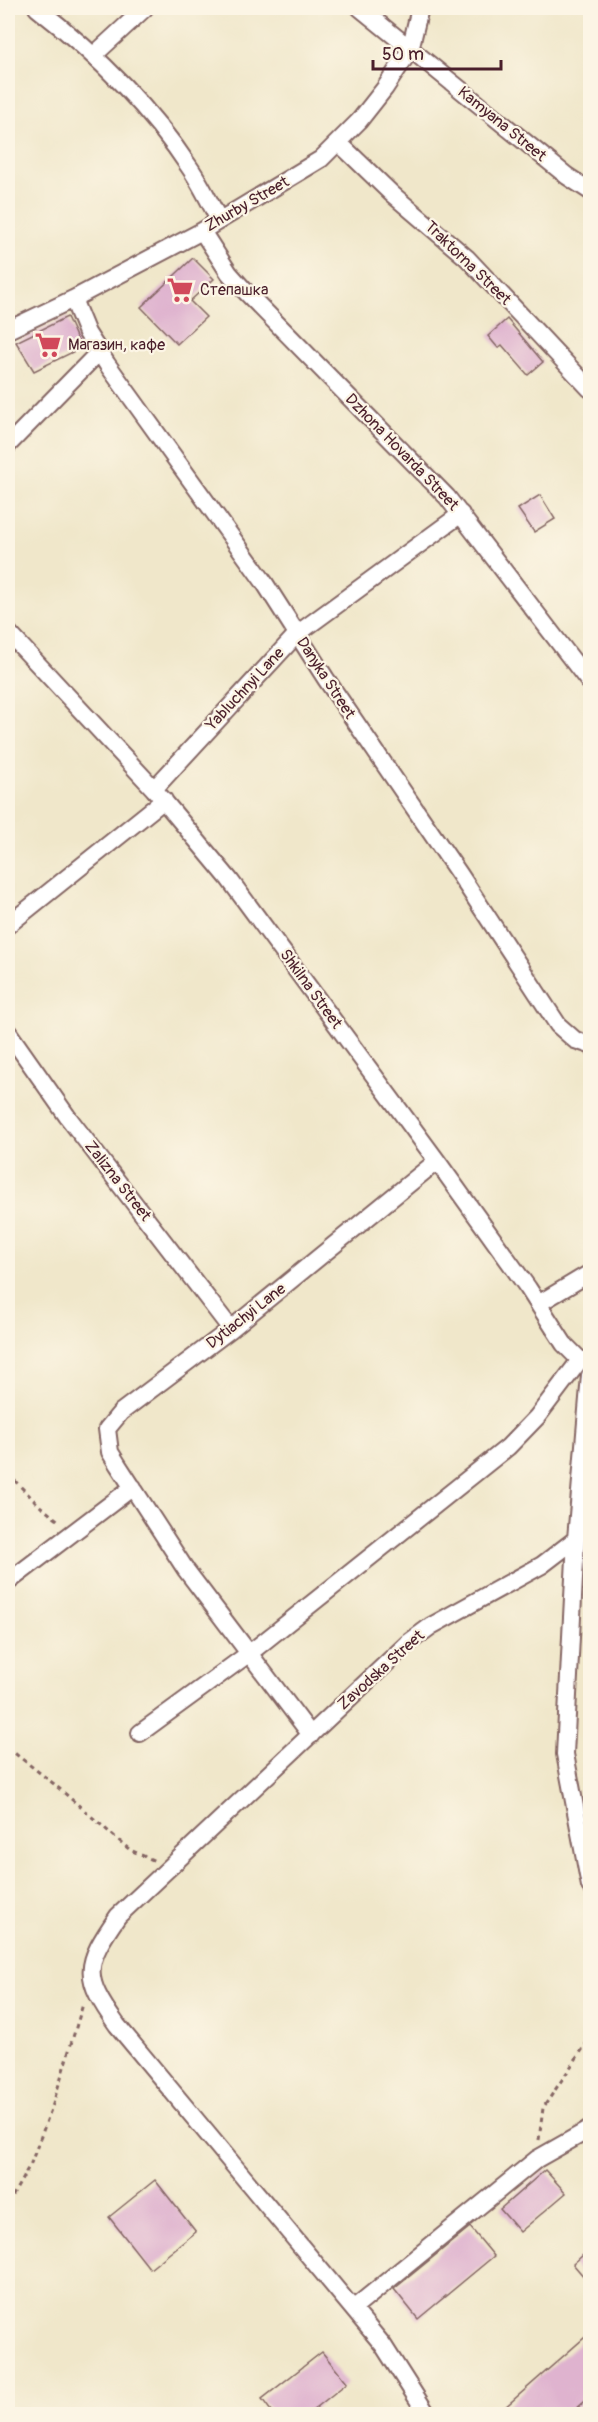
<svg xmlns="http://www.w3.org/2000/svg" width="598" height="2422" font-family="Pangolin,sans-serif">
	<rect width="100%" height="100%" fill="#fcf5e5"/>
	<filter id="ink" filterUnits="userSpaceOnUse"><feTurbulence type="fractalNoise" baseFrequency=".0167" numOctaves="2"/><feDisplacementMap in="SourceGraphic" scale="12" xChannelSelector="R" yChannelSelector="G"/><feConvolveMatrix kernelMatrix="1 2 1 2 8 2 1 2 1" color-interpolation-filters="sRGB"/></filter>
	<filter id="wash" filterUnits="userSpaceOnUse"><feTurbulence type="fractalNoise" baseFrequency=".008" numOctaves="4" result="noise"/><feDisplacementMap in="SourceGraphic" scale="24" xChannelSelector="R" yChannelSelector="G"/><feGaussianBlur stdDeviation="1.35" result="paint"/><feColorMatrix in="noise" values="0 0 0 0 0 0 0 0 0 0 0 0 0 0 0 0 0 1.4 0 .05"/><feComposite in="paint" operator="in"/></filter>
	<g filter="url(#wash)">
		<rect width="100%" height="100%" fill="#f0e7ca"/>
		<g id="blocks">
			<path fill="#dfb3cf" d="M193,258L214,279L190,301L206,317L177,344L141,307Z
				M67,317L81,348L34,371L16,342Z
				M507,319L543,362L528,375L502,345L498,348L488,336Z
				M540,495L555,519L534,532L518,509Z
				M545,2170L566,2193L520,2232L500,2209Z
				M155,2180L196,2232L150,2269L109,2217Z
				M470,2227L494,2256L418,2319L394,2289Z
				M591,2248V2285L573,2264Z
				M591,2332V2396L569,2415H496Z
				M322,2352L347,2383L307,2415H274L262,2399Z"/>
		</g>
	</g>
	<g filter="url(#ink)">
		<use href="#blocks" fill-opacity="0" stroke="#846563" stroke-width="1.5"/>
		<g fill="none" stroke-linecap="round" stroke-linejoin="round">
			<g stroke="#846563" stroke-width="20">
				<path id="minor" d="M37,8C95,53 149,106 190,168C201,184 210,203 219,220
					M360,8L567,176L590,191
					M94,55L145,8
					M339,143L392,194L467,258L590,389
					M202,231L229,273L245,291L447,497L590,683
					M73,299L87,333L107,364L264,582L326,679L460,875L558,1025L575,1040L590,1045
					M8,330L73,299L202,231L321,159L359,121L385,88L410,50L420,8
					M8,445L99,352
					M8,632L154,789L229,879L437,1161L528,1288L564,1344L580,1360H590
					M154,789L297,634L461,514
					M8,925L164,800
					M8,1032L67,1116L231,1329
					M538,1304L590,1273
					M576,1539L565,1754L590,1886
					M8,1582L133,1487
					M140,1733L251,1652L508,1447L537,1417L580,1360
					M311,1735L186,1570L118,1465L110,1452L107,1429L121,1412L231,1329L437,1161
					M353,2309L537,2159L590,2129
					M427,2414L383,2345L117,2025C82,1976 84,1965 118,1916L408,1643L431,1626L542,1565L576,1539L590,1375"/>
			</g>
			<path stroke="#846563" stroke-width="3" stroke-dasharray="4.5 4.5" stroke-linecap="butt" d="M8,1474L41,1507L60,1522
				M8,1748L54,1784L130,1850L155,1861
				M539,2140L543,2108L590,2038
				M8,2204L31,2163L53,2104L83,2004"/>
			<use href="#minor" stroke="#fff" stroke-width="16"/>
		</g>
	</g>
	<defs>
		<g id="supermarket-bare" transform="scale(2.07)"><path d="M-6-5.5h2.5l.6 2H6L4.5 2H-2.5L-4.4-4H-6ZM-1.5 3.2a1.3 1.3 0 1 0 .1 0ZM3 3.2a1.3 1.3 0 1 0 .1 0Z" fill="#d1495b" stroke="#fcf5e5" stroke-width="2.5" paint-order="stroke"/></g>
	</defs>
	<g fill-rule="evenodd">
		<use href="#supermarket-bare" x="180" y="290"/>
		<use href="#supermarket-bare" x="48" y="345"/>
	</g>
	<g text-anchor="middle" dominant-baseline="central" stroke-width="4.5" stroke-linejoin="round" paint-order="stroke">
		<g font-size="16" fill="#4a1f2b" stroke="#fcf5e5">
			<text transform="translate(502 124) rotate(39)">Kamyana Street</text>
			<text transform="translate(247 204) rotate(-30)">Zhurby Street</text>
			<text transform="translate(468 263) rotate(44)">Traktorna Street</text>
			<text transform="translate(402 452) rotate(46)">Dzhona Hovarda Street</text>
			<text transform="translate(326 678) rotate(57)">Danyka Street</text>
			<text transform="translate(245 689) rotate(-47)">Yabluchnyi Lane</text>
			<text transform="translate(311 989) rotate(54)">Shkilna Street</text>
			<text transform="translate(118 1181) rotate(52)">Zalizna Street</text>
			<text transform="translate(246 1316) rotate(-38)">Dytiachyi Lane</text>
			<text transform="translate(381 1670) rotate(-42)">Zavodska Street</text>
		</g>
		<g font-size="16" fill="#4a1f2b" stroke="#fcf5e5" text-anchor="start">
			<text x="200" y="290">Степашка</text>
			<text x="68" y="345">Магазин, кафе</text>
		</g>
	</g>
	<rect width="598" height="2422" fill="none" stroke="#fcf5e5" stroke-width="30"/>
	<path d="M373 60v9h128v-9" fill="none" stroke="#4a1f2b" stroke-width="3"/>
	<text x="382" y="60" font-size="18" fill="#4a1f2b" stroke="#fcf5e5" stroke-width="4.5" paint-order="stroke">50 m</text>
</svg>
